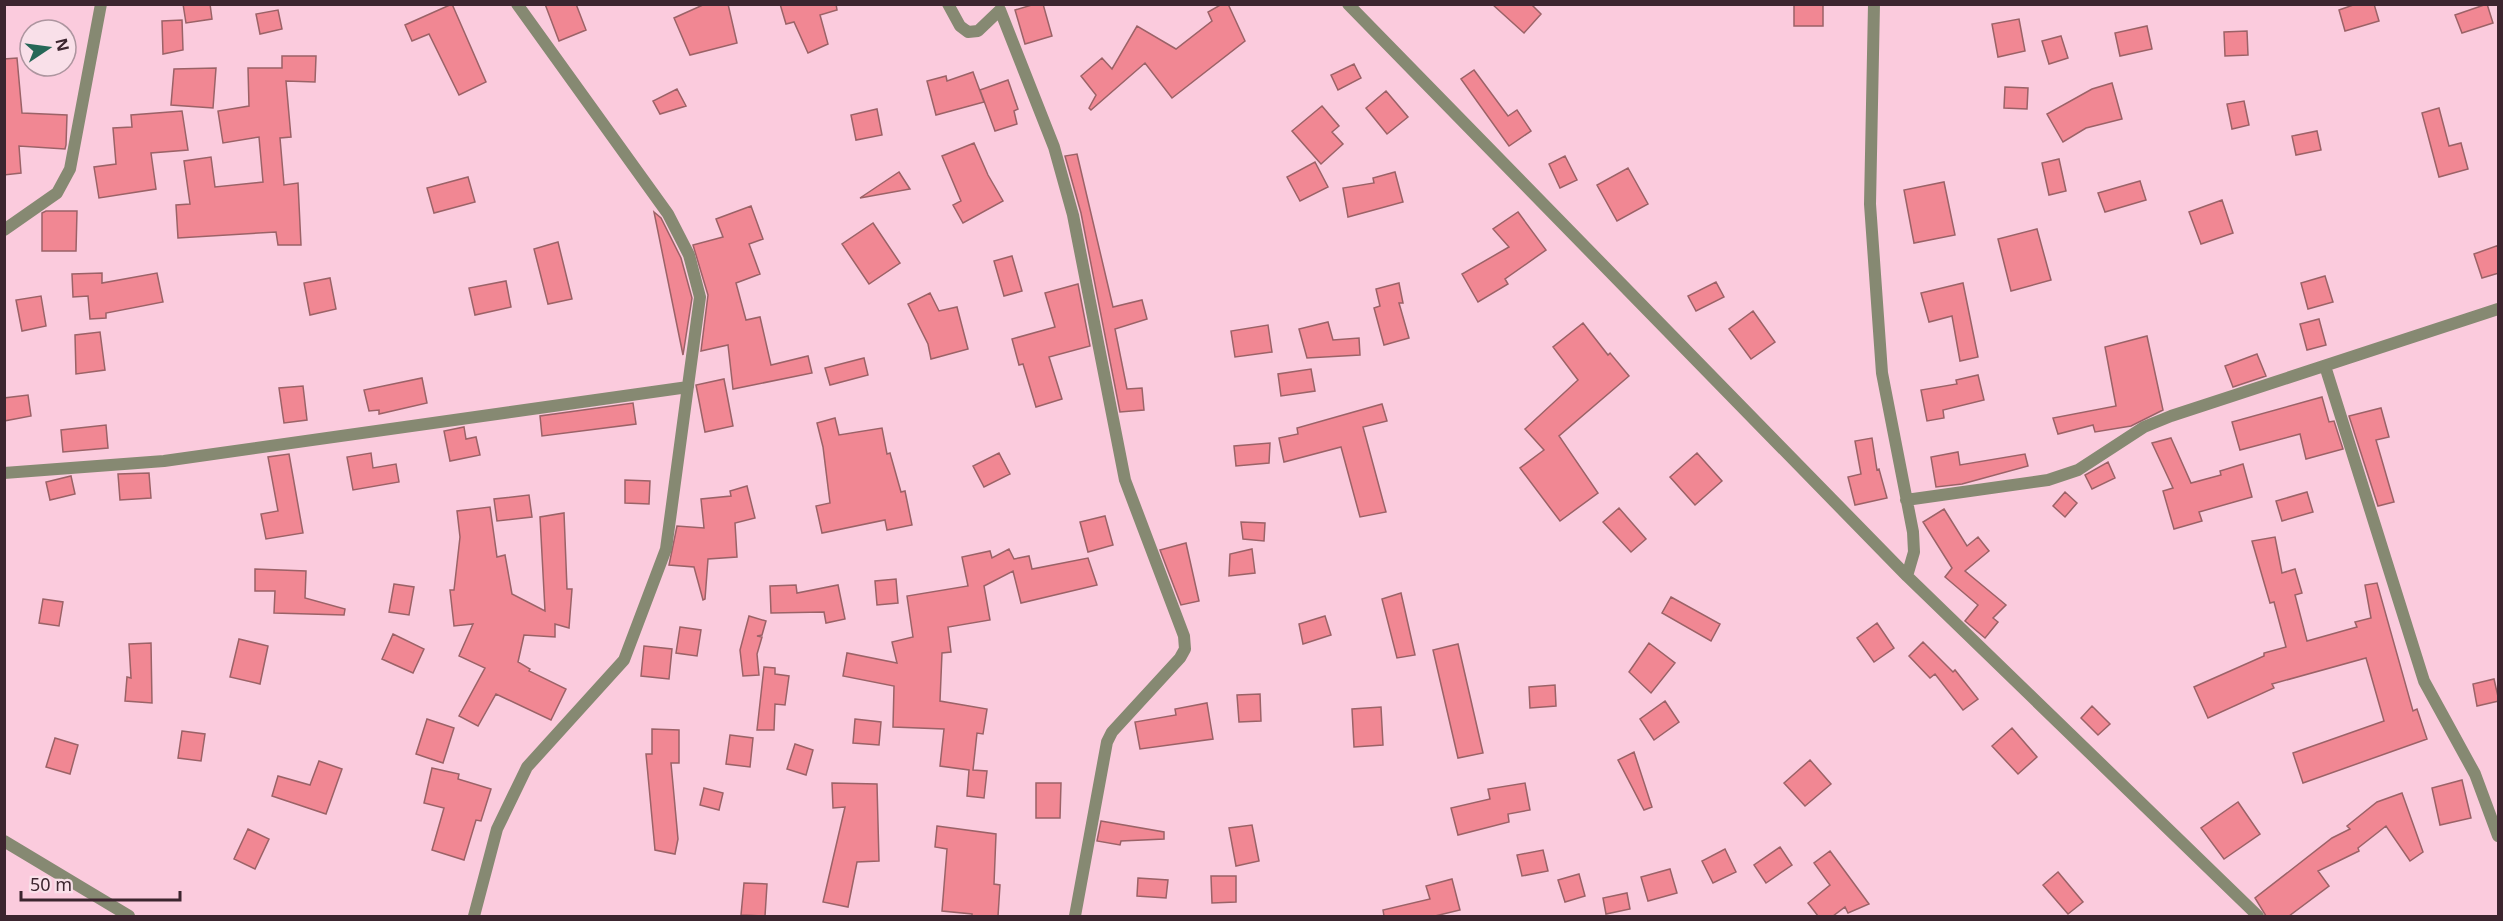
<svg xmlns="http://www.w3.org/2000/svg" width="2503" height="921" font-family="'Noto Sans',sans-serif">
	<rect width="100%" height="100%" fill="#fbcbdd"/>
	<path fill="#f18793" stroke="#9b6267" stroke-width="1.5" d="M183,4H210L212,19L186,23Z
		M452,4L486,82L459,95L429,34L412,41L405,25Z
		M545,4H576L586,30L559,41Z
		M705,4H728L737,43L690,55L674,18Z
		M780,4H836L837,10L820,15L828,44L808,53L794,22L786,24Z
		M1035,4H1043L1052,36L1025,44L1015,10Z
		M1222,4H1228L1245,41L1172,98L1145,63L1091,110L1089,108L1096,95L1081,76L1102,58L1112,69L1137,26L1176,49L1212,21L1208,12Z
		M1492,4H1531L1541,14L1524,33Z
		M1794,4H1823V26H1794Z
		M2356,4H2374L2379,21L2345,31L2339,10Z
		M2487,4L2493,23L2462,33L2455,15Z
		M278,10L282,29L260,34L256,14Z
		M2019,19L2025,51L1998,57L1992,24Z
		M182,20L183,50L163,54L162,21Z
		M2147,26L2152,49L2120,56L2115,33Z
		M2247,31L2248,55L2225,56L2224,32Z
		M2061,36L2068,58L2049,64L2042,41Z
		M282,56H316L315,82L286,81L291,137L280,138L284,185L298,183L301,245H278L276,232L178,238L176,205L190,204L184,161L211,157L215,187L263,182L259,137L223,143L218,111L249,106L248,68H282Z
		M17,58L22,113L67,115L66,145L65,149L19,146L21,173L4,175V59Z
		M1354,64L1361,78L1338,90L1331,75Z
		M216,68L213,108L171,105L174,69Z
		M1474,70L1508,116L1517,110L1531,131L1509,146L1461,79Z
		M973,72L984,102L936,115L927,81L946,76L947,81Z
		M1008,80L1018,109L1014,111L1017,124L995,131L980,90Z
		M2112,83L2122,119L2086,128L2063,142L2047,114L2092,89Z
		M2005,87L2028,88L2027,109L2004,108Z
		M677,89L686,106L660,114L653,101Z
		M1386,91L1408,117L1387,134L1366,108Z
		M2244,101L2249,125L2232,129L2227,104Z
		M1322,106L1339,126L1332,132L1343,144L1321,164L1292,131Z
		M2439,108L2449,146L2461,143L2468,169L2439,177L2422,113Z
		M877,109L882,135L856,140L851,115Z
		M182,111L188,150L151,153L156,189L99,198L94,167L116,164L113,128L132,127L131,115Z
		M2317,131L2321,150L2296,155L2292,136Z
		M974,143L988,175L1003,201L963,223L953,205L961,201L942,156Z
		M1077,154L1113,307L1142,300L1147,319L1115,329L1127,389L1142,388L1144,410L1120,412L1081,213L1065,156Z
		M1565,156L1577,180L1560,188L1549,164Z
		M2059,159L2066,191L2049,195L2042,163Z
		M1315,162L1328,187L1300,201L1287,177Z
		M1628,168L1648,204L1617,221L1597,185Z
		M899,172L910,189L860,198Z
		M1395,172L1403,202L1348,217L1343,188L1374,183L1373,178Z
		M468,177L475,202L434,213L427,188Z
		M2140,181L2146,200L2105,212L2098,193Z
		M1944,182L1955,235L1914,243L1904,190Z
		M2222,200L2233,233L2201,244L2189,212Z
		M751,206L763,239L749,244L760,274L736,283L746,320L760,317L771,365L808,356L812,373L733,389L728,345L701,351L708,295L693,245L723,237L716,219Z
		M46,211H77L76,251H42V213Z
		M654,212L661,218L681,258L692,298L683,355Z
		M1518,212L1546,250L1505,279L1508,284L1478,302L1462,274L1509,247L1493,229Z
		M873,223L900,263L869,284L842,244Z
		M2037,229L2051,280L2011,291L1998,239Z
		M558,242L572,299L548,304L534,249Z
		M2499,245V273L2482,278L2474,254Z
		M1012,256L1022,291L1004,296L994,261Z
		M102,273V283L157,273L163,302L106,313V318L90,319L88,296L73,297L72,274Z
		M2325,276L2333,302L2308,309L2301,283Z
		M330,278L336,309L310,315L304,283Z
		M506,281L511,307L475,315L469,288Z
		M1716,282L1724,297L1696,311L1688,296Z
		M1399,283L1403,303H1399L1409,338L1384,345L1374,308L1380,306L1376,289Z
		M1963,283L1978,357L1960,361L1952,316L1929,322L1921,293Z
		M1078,284L1090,346L1049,357L1062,399L1036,407L1023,364L1019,365L1012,339L1055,327L1045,293Z
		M930,293L939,311L957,307L968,349L931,359L928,344L908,304Z
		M41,296L46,326L22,331L16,300Z
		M1753,311L1775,342L1751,359L1729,329Z
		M2319,319L2326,345L2307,350L2300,324Z
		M1328,322L1333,340L1359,338L1360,355L1307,358L1299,329Z
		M1583,323L1608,355L1610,353L1629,376L1559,436L1598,493L1560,521L1520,468L1544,450L1525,429L1578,380L1553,347Z
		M1268,325L1272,352L1235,357L1231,331Z
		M100,332L105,370L76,374L75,335Z
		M2147,336L2163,410L2131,426L2095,432L2093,425L2058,434L2053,418L2116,406L2105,347Z
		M2257,354L2266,376L2233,387L2225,366Z
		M864,358L868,375L830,385L825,368Z
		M1311,369L1315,391L1281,396L1278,374Z
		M1978,375L1984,400L1943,410L1944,418L1927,421L1921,390L1957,384L1956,380Z
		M422,378L427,403L379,414V410L369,411L364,390Z
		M724,379L733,426L705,432L696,385Z
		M303,386L307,420L284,423L279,388Z
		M28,395L31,416L4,421V398Z
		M2322,397L2329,422L2334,421L2343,449L2306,459L2300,434L2240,450L2232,422Z
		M633,403L636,424L542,436L540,416Z
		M1382,404L1387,421L1363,427L1386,512L1360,517L1341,447L1284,462L1279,438L1298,434L1297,428Z
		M2381,408L2389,437L2376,440L2394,502L2378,506L2349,416Z
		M835,418L839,435L882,428L887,454L890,453L901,492L905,491L912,525L887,530L885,520L822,533L816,506L830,503L823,447L817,423Z
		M106,425L108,448L63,452L61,430Z
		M464,427L466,439L476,437L480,455L450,461L444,431Z
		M1872,438L1877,470L1879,469L1887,498L1855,505L1848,477L1861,474L1855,441Z
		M2171,438L2191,483L2221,475L2220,471L2243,464L2252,497L2199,512L2202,521L2174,529L2163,491L2173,488L2152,443Z
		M1270,443L1269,463L1236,466L1234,446Z
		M1958,452L1960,465L2025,454L2028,466L1962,484L1936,487L1931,457Z
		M371,453L373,468L396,464L399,482L353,490L347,457Z
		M999,453L1010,474L984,487L973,466Z
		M1697,453L1722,481L1695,505L1670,477Z
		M289,454L303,533L266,539L261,514L278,511L268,457Z
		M2108,462L2115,478L2092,489L2085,475Z
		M149,473L151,498L120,500L118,474Z
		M71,476L75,494L50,500L46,482Z
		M625,480L650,481L649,504L625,503Z
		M747,486L755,518L735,523L737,557L708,559L705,599L703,600L694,567L669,565L677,526L704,528L701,499L731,496L730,491Z
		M2065,492L2077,503L2065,517L2053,506Z
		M2307,492L2313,512L2282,521L2276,501Z
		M529,495L532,517L497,521L494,499Z
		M490,507L497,557L505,555L512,594L545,611L540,517L564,513L567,589H572L569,628L555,624V637L524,635L518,662L530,669L529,671L566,689L551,720L496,694L478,726L459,716L485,668L459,656L473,624L454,626L450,590H454L460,537L457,511Z
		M1619,508L1646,539L1631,552L1603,522Z
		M1944,509L1967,546L1978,537L1989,551L1965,571L2006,605L1993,618L1998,622L1985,638L1965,621L1978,605L1945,577L1952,568L1923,522Z
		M1105,516L1113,545L1088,552L1080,522Z
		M1241,522L1265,523L1264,541L1243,539Z
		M2275,537L2282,573L2295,569L2302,593L2295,595L2307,641L2357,627L2355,622L2371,618L2365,585L2377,583L2413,711L2417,709L2427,739L2303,783L2293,753L2384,721L2366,658L2272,684L2274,688L2208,718L2194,687L2264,656V653L2286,647L2274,602L2270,603L2252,541Z
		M1186,543L1199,601L1181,605L1160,550Z
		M1009,549L1014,559L1029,556L1032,569L1088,558L1097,585L1021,603L1013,571L984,586L990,620L948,627L951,652L942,653L940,701L987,709L983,734L977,733L973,770L987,771L984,798L967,796L969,770L940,766L944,729L893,727L894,686L843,676L847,653L897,663L892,642L913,637L907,596L968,586L962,557L990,551L992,558Z
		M1252,549L1255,573L1229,576L1230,554Z
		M255,569L306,571L305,598L345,609L344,615L274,613L275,591H255Z
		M896,579L898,603L877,605L875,581Z
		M394,584L414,587L409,615L389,612Z
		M796,585L797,593L838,585L845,619L826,623L824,612L771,613L770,586Z
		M1401,593L1415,655L1397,658L1382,599Z
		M1671,597L1720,624L1711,641L1662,613Z
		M43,599L63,602L59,626L39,623Z
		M749,616L766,621L762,635L757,636L762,637L757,654L759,675L743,676L740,650Z
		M1325,616L1331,635L1303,644L1299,624Z
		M1877,623L1894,648L1874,662L1857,638Z
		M680,627L701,630L697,656L676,653Z
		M393,634L424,649L413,673L382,659Z
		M239,639L268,646L260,684L230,677Z
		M1923,642L1953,672L1955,670L1978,699L1963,710L1935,674L1930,678L1909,656Z
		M151,643L152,703L125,701L127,677L131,678L129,644Z
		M1649,643L1675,663L1651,693L1629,672Z
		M1458,644L1483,753L1458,758L1433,650Z
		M644,646L672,649L669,679L641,676Z
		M764,667L775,668V674L789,676L785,705L775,704L774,730H757Z
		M2494,679L2499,701L2477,706L2473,684Z
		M1555,685L1556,706L1530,708L1529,687Z
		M1260,694L1261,721L1239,722L1237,695Z
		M1665,701L1679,722L1654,740L1640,719Z
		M1207,703L1213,739L1140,749L1135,722L1176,715L1175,709Z
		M2092,706L2110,724L2098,735L2081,718Z
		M1381,707L1383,745L1354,747L1352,709Z
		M427,719L454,728L443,763L416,754Z
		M855,719L881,722L879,745L853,743Z
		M2012,728L2037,757L2018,774L1992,746Z
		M652,729L679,730V763H671L678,839L675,854L655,850L646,754H652Z
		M182,731L205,734L201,761L178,758Z
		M730,735L753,738L750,767L726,764Z
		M55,738L78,745L70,774L46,767Z
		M795,744L813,750L806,775L787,769Z
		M1634,752L1652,807L1644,810L1618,760Z
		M1810,760L1831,784L1805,806L1784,783Z
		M319,761L342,769L326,814L272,796L278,776L310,785Z
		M432,768L459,774L458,779L491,789L481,821L476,820L464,860L432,850L444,808L424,803Z
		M2462,780L2471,818L2440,825L2432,788Z
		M832,783L877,784L879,861L857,862L848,907L823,902L845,807L833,808Z
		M1036,783H1061L1060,818H1036Z
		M1525,783L1530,810L1508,814L1509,822L1458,835L1451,808L1490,799L1488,789Z
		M704,788L723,793L719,810L700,805Z
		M2402,793L2423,852L2410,861L2386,826L2358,848L2359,851L2318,871L2329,886L2289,916H2266L2255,898L2332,838L2350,829L2347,826L2377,802Z
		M2238,802L2260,834L2224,859L2201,828Z
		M1101,821L1164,832V839L1121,841L1120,845L1097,841Z
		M1252,825L1259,861L1236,866L1229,828Z
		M937,826L996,834L994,884L1000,885L998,916H972V914L942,911L947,849L935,847Z
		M248,829L269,839L255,869L234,859Z
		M1780,847L1792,865L1766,883L1754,865Z
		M1725,849L1736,872L1713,883L1702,861Z
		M1543,850L1548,871L1522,876L1517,855Z
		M1830,851L1869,904L1848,913L1845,907L1833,916H1818L1808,903L1830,885L1814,863Z
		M1670,869L1677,893L1648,901L1641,877Z
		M2058,872L2083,902L2068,914L2043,885Z
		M1579,874L1585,896L1565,902L1558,880Z
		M1211,876H1236V902L1212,903Z
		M1138,878L1168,880L1166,898L1137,896Z
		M1452,879L1460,910L1435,916H1384L1383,910L1430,899L1426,886Z
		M744,883L767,884L765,916L741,915Z
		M1627,893L1630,909L1606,914L1603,898Z"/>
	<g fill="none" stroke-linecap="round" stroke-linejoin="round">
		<path stroke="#868972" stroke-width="12" d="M948,4L960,26L968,32L978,31L1000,10L1054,147L1073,215L1125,480L1184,636L1185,649L1180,658L1112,732L1107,742L1075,916
			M1348,4L1907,576L2258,916
			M1874,4L1870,204L1882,373L1913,532L1914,552L1907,576
			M4,230L57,193L70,169L101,4
			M2325,366L2424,681L2475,774L2498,836
			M4,473L164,461L688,387
			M1906,500L2048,480L2078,470L2144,427L2171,416L2498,309
			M4,841L129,916
			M474,916L497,829L527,767L624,660L666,549L700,297L689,255L668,214L517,4"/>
	</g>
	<rect width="2503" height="921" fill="none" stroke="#3c252f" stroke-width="12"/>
	<g transform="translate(48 48) rotate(77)"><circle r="28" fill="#f9e0e9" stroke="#ad959f" stroke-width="1.5"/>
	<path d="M0-4.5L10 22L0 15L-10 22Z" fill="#266757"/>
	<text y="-9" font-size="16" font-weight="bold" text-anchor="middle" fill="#3c252f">N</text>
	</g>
	<path d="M21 891v9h159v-9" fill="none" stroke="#3c252f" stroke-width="3"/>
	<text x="30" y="891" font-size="18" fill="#3c252f" stroke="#f9e0e9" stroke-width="4.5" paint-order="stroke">50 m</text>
</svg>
